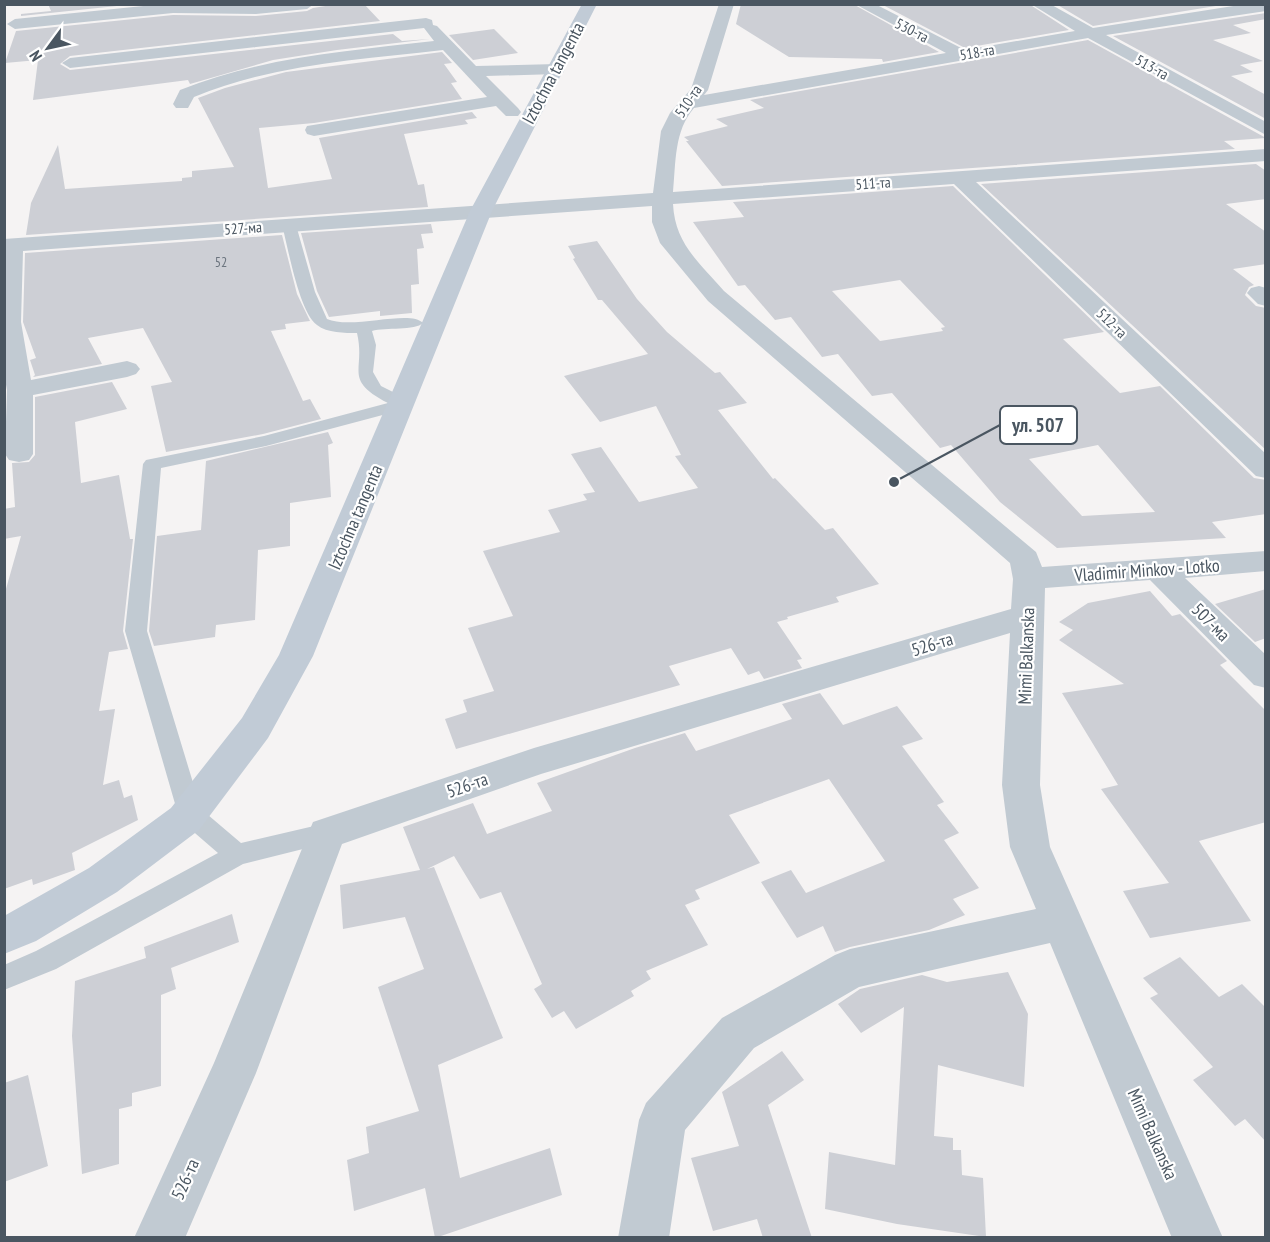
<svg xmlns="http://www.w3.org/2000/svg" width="1270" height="1242" font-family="'PT Sans Narrow',sans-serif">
	<rect width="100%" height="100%" fill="#f5f3f3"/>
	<path fill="#cdcfd5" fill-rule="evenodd" d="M48,4H136L21,16V14L51,11Z
		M338,4H364L380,21L70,56L60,64L70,70L393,34L402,41L430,39L337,50L273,60L190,84L188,80L33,100L38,60L5,63L16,31L173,15L256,16L307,11L313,8Z
		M741,4H853L939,52L883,62L882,59L789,57L736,24Z
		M881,4H1029L1069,30L965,48Z
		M1056,4H1228L1093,26Z
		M1266,13V19L1233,25L1251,33L1213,40L1263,61L1240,65L1253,72L1231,76L1266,95V119L1113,36Z
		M494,29L518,53L473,60L449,35Z
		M1088,40L1266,138L1224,141L1235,149L722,186L686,141H689L684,137L728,126L716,119L764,108L750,100Z
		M442,52L452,63L444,64L457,82L451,83L462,99L314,123L259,128L268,188L332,179L319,138L472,112L477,118L465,120L468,124L404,134L418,185L424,184L428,207L26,235L31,203L58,145L65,189L182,181V178L192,177V171L234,167L198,98L225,88L286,72Z
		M1256,164L1266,171V199L1226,204L1266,232V264L1233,269L1254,285L1249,287L1245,295L1256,306L1266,308V450L981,184Z
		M953,186L1104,332L1063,339L1120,393L1160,386L1254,478L1266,480V514L1212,522L1226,538L1057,548L1000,502L951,445L940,448L892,393L872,396L838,354L822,357L791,317L775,320L745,285L738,286L693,222L744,217L733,202ZM900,280L945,327L941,328L943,331L880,341L832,291ZM1098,445L1155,512L1082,516L1029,459Z
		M431,224L433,233L421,234L424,248L417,249L419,284L411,285L412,313L380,316V311L329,317L317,291L301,233Z
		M282,235L297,294L310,321L285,324L286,329L271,331L303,401L310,399L321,419L263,434L166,452L151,386L172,382L143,328L88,338L102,364L33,377L35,375L30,360L36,358L23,322L25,253Z
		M597,241L637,299L667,332L715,373L720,372L747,403L718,410L773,479L775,478L825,530L833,528L879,584L836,597L839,602L787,617L788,619L777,622L802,659L797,660L802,668L764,679L759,671L748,675L731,648L669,666L680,685L456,749L445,719L467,712L463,700L494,691L468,628L513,616L483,551L560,532L548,510L587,500L583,494L595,492L571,454L601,447L639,502L698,488L675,456L681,455L656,406L600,422L564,376L648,354L602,300H598L573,259L575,258L568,246Z
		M112,382L127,409L75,422L81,483L119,475L130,539H133L123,631L128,649L109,652L99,711L115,709L103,785L119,780L124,798L132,795L138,820L72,853L75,870L33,885L32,879L4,889V596L21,536L4,539V509L15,507L12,463L29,462L35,455V397Z
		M328,432L333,443L328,445L331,497L290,503V546L258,550L255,620L216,625L215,637L154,646L149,631L157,536L201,530L206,461Z
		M1266,589V638L1255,642L1215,604Z
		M1150,591L1172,616L1180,614L1227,661L1220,665L1266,711V822L1199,841L1251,921L1150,938L1123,891L1169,883L1101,789L1118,785L1062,693L1124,684L1059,640L1073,630L1059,622L1088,603Z
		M820,693L843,725L897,706L923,739L902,746L944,802L937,805L959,833L944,840L979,888L953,899L965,915L929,930L850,947L835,952L823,926L797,938L761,882L791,870L806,893L885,861L829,779L729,815L760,863L695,890L700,899L685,905L708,945L646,971L651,979L631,991L634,996L576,1029L564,1011L552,1018L534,989L542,984L501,892L480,899L454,856L427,869L434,867L503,1038L438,1065L460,1178L550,1148L562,1195L435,1238L425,1188L354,1211L347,1160L369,1153L366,1127L419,1111L378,987L424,969L405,917L343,929L340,885L420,870L403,827L473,803L487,834L552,811L537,783L635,748L685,733L696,751L792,719L782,704Z
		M232,914L239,942L171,968L176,989L161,995V1086L132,1093V1106L119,1109V1164L82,1174L72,1036L75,981L146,958L144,947Z
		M1180,957L1219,997L1242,984L1266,1008V1142L1245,1119L1235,1126L1193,1080L1213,1067L1150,998L1158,994L1143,978Z
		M1008,972L1028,1014L1024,1087L938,1065L934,1136L953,1138V1150H961L962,1175L983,1178L986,1237L897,1224L825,1209L829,1152L895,1165L904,1007L861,1033L838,1004L860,989L922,975L947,982Z
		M782,1051L804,1080L768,1105L812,1238H763L757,1219L713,1231L691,1158L739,1146L722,1092Z
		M28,1075L48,1166L4,1182V1083Z"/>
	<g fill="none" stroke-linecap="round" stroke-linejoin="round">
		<path fill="#c1cad2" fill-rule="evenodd" d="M289,221L296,225L315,292L327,319C352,330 410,309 423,323C415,331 386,327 372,331L376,345L373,372L381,386L409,400L411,404L409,408L266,446L161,468L147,631L201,809L241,843L327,823L336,826L339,833L336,840L327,843L243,864L56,969L4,990V965L36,951L218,853L181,821L178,814L125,631L143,464L146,460L264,436L388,403C342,379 366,371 357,333C345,333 327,333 317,325C299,312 288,247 282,225Z"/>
		<path fill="#c1cad2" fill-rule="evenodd" d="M163,4H314L307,9L256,14L173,13L15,29L7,24L15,19Z
			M719,4H734L708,90L704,95L946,53L855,4H875L965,50L1075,31L1031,4H1050L1093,28L1246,4H1266V11L1106,35L1266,122V135L1088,38L694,108C674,131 676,162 673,192L1266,149V161L976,182L1266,454V478L1256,476L954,184L673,204C675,244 699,262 724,291L1036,552L1042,567L1266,551V571L1185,578L1266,655V688L1254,685L1150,580L1045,588L1040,785L1050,847L1223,1238H1172L1050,943L859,987L754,1048L685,1130L669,1238H618L639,1120L646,1103L722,1018L835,955L850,949L1036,909L1010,847L1002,785L1010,633L541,774L342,844L256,1073L185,1238H134L214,1063L313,822L534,748L1011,609L1013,579L1010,563L708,301L660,243L652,222V206L23,251L21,322L31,380L127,361L136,364L140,369L136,374L127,377L33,395V454L29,460L19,462L9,460L5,454L7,390L4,374V239L653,193L661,131L670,113L691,89Z
			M426,18L432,20L433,25L437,26L476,66L557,64L563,65L565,69L563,73L557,74L486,76L518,108L521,112L518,116H506L496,106L314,136L307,134L305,130L307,126L487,97L443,50C358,60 273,64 194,97L188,108H176L173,104L180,90C262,57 347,51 434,41L424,28L70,68L62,63L70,58Z
			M1259,286L1266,288V306L1258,304L1247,293L1251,288Z"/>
		<path fill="#c1cbd6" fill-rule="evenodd" d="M582,4H597L492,211L313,656L268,738L199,830L117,892L36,941L4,954V916L89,868L171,808L242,718L279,655L470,211Z"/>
	</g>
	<g text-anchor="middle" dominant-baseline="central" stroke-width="4.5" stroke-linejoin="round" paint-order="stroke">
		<g font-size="14" fill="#6b747e">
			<text x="221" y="262">52</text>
		</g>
		<g font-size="15" fill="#4a5661" stroke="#fff">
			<text transform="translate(912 30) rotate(27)">530-та</text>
			<text transform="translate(977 52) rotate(-10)">518-та</text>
			<text transform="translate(1152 67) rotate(29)">513-та</text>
			<text transform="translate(688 101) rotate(-56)">510-та</text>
			<text transform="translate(873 183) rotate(-4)">511-та</text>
			<text transform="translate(243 228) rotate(-4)">527-ма</text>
			<text transform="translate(1112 323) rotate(44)">512-та</text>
		</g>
		<g font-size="18" fill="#4a5661" stroke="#fff">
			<text transform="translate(553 73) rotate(-62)">Iztochna tangenta</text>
			<text transform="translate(355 517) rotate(-67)">Iztochna tangenta</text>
			<text transform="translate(1147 570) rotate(-4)">Vladimir Minkov - Lotko</text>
			<text transform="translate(1211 622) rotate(45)">507-ма</text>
			<text transform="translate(932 644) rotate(-17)">526-та</text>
			<text transform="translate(1026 656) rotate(-88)">Mimi Balkanska</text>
			<text transform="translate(467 785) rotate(-19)">526-та</text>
			<text transform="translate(1153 1134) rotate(66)">Mimi Balkanska</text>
			<text transform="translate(185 1179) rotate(-66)">526-та</text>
		</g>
	</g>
	<path fill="none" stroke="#4a5661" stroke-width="2" d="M894 482L1000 425"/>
	<circle fill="#4a5661" stroke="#fff" stroke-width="2" cx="894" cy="482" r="6"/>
	<rect fill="#fff" stroke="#4a5661" stroke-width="2" x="1000" y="406" width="77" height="38" rx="6"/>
	<g font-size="20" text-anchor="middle" font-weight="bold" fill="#4a5661">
		<text x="1038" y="432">ул. 507</text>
	</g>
	<rect width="1270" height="1242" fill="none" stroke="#4a5661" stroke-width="12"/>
	<g transform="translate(48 48) rotate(237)" stroke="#ffffff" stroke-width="4.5" paint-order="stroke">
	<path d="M0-4.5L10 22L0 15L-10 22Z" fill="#4a5661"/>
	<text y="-9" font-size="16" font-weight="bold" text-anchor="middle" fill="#4a5661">N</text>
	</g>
</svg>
